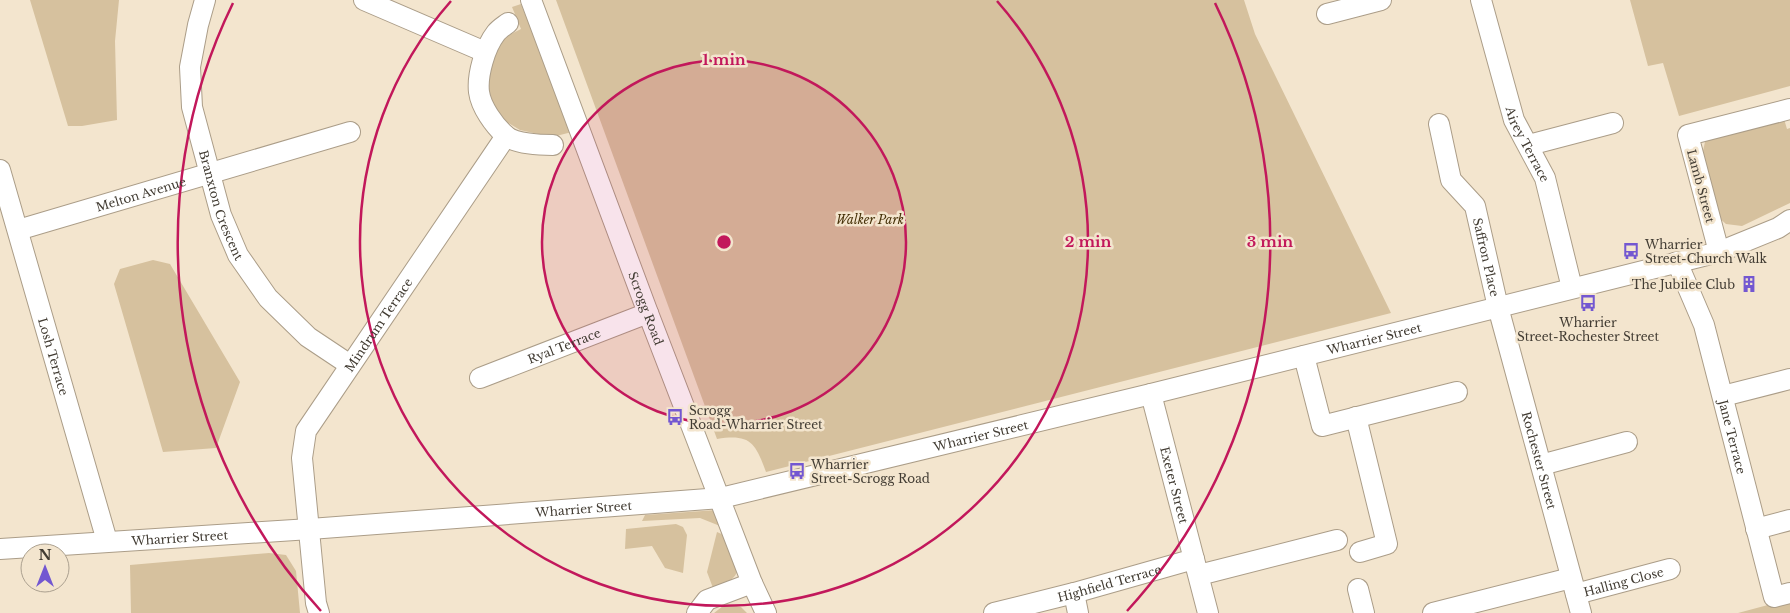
<svg xmlns="http://www.w3.org/2000/svg" width="1790" height="613" font-family="'Libre Baskerville',serif">
	<rect width="100%" height="100%" fill="#f3e5ce"/>
	<path fill="#d6c19e" d="M30,0H119L115,41L117,120L82,126H68Z
		M556,0H1244L1255,34L1391,313L766,472C755,442 750,434 717,439Z
		M1630,0H1790V86L1679,116L1663,63L1648,66Z
		M521,4L572,132L552,137L520,130L500,118L489,95L488,71L493,47L511,34L521,29L512,7Z
		M1784,119L1787,129L1790,128V203L1742,226L1726,224L1716,215L1703,151L1705,142L1711,137Z
		M153,260L170,264L240,382L216,448L163,452L114,284L120,269Z
		M717,510L725,528L700,518L642,521L645,515Z
		M676,524L683,527L687,535L683,573L665,568L652,546L625,549L626,529Z
		M717,532L726,536C738,563 749,577 713,588L707,572Z
		M269,553L286,555L296,571L300,613H131L130,565Z
		M1790,599V613H1738Z
		M732,605L741,607L747,613H714L723,606Z"/>
	<g fill="none" stroke-linecap="round" stroke-linejoin="round">
		<g stroke="#ab9d88" stroke-width="22">
			<g id="minor">
				<path id="s1" d="M205,0L198,25L190,67L192,107L221,215L238,255L268,298L308,337L350,365"/>
				<path d="M364,0L485,52"/>
				<path id="s2" d="M531,0L648,313L752,583L766,613"/>
				<path id="s3" d="M1481,0L1514,120L1545,178L1572,288"/>
				<path d="M1327,14L1381,0"/>
				<path d="M508,23C504,26 499,29 496,33C485,47 477,75 479,92C481,107 494,125 505,135C514,144 541,145 553,145"/>
				<path id="s4" d="M1439,124L1451,180L1475,206L1498,307L1581,613"/>
				<path d="M1529,145L1613,123"/>
				<path id="s5" d="M0,170L107,541"/>
				<path id="s6" d="M18,230L350,132"/>
				<path d="M1719,252L1688,135L1790,109"/>
				<path id="s7" d="M1677,262L1704,325L1774,597L1790,593"/>
				<path d="M1304,356L1322,426L1457,392"/>
				<path id="s8" d="M480,378L648,313"/>
				<path id="s9" d="M1151,394L1208,613"/>
				<path d="M1723,396L1790,379"/>
				<path d="M1356,417L1387,544L1360,552"/>
				<path d="M1541,465L1627,442"/>
				<path d="M1756,529L1790,520"/>
				<path id="s10" d="M0,549L310,529L721,498L1151,394L1719,252L1778,228L1790,220"/>
				<path d="M1199,575L1337,540"/>
				<path d="M1358,589L1364,613"/>
				<path d="M1074,593L1078,613"/>
				<path id="s11" d="M1576,594L1670,569"/>
				<path id="s12" d="M319,613L316,603L302,458L306,431L506,136"/>
				<path d="M697,613L707,600L752,583"/>
				<path id="s13" d="M994,613L1074,593L1194,559"/>
				<path d="M1433,613L1571,578"/>
			</g>
		</g>
		<use href="#minor" stroke="#fff" stroke-width="20"/>
	</g>
	<circle cx="724" cy="242" r="182" fill="#c2185b" fill-opacity=".12"/>
	<g fill="none" stroke="#c2185b" stroke-width="2.5">
		<circle cx="724" cy="242" r="182"/>
		<path d="M997 1A364 364 0 1 1 451 1"/>
		<path d="M321 611A546 546 0 0 1 233 3M1215 3A546 546 0 0 1 1127 611"/>
	</g>
	<defs>
		<g id="bus-bare" transform="scale(1.35)"><path d="M-5-6H5V4H4V6H2V4H-2V6H-4V4H-5ZM-3.5-4V0h7V-4ZM-3.5 1.2v1.5H-2V1.2ZM2 1.2v1.5H3.5V1.2Z" fill="#7357d1" stroke="#f3e5ce" stroke-width="2.5" paint-order="stroke"/></g>
		<g id="building-bare" transform="scale(1.35)"><path d="M-4-6H4V6H1V3H-1V6H-4ZM-2.5-4.3h1.7v1.8h-1.7ZM.8-4.3h1.7v1.8H.8ZM-2.5-1h1.7V.8h-1.7ZM.8-1h1.7V.8H.8Z" fill="#7357d1" stroke="#f3e5ce" stroke-width="2.5" paint-order="stroke"/></g>
	</defs>
	<g fill-rule="evenodd">
		<use href="#bus-bare" x="1631" y="251"/>
		<use href="#building-bare" x="1749" y="284"/>
		<use href="#bus-bare" x="1588" y="303"/>
		<use href="#bus-bare" x="675" y="417"/>
		<use href="#bus-bare" x="797" y="471"/>
	</g>
	<g text-anchor="middle" dominant-baseline="central" stroke-width="5" stroke-linejoin="round" paint-order="stroke">
		<g font-size="12" fill="#423c33" stroke="#f3e5ce">
			<text stroke="none"><textPath href="#s3" startOffset="152">Airey Terrace</textPath></text>
			<text transform="translate(1701 186) rotate(75)">Lamb Street</text>
			<text stroke="none"><textPath href="#s6" startOffset="128">Melton Avenue</textPath></text>
			<text stroke="none"><textPath href="#s1" startOffset="211">Branxton Crescent</textPath></text>
			<text stroke="none"><textPath href="#s4" startOffset="145">Saffron Place</textPath></text>
			<text stroke="none"><textPath href="#s2" startOffset="329">Scrogg Road</textPath></text>
			<text stroke="none"><textPath href="#s12" startOffset="312">Mindrum Terrace</textPath></text>
			<text stroke="none"><textPath href="#s10" startOffset="1395">Wharrier Street</textPath></text>
			<text stroke="none"><textPath href="#s8" startOffset="90">Ryal Terrace</textPath></text>
			<text stroke="none"><textPath href="#s5" startOffset="194">Losh Terrace</textPath></text>
			<text stroke="none"><textPath href="#s10" startOffset="990">Wharrier Street</textPath></text>
			<text stroke="none"><textPath href="#s7" startOffset="184">Jane Terrace</textPath></text>
			<text stroke="none"><textPath href="#s4" startOffset="355">Rochester Street</textPath></text>
			<text stroke="none"><textPath href="#s9" startOffset="94">Exeter Street</textPath></text>
			<text stroke="none"><textPath href="#s10" startOffset="585">Wharrier Street</textPath></text>
			<text stroke="none"><textPath href="#s10" startOffset="180">Wharrier Street</textPath></text>
			<text stroke="none"><textPath href="#s11" startOffset="49">Halling Close</textPath></text>
			<text stroke="none"><textPath href="#s13" startOffset="119">Highfield Terrace</textPath></text>
		</g>
		<g font-size="12" font-style="italic" fill="#463108" stroke="#f3e5ce">
			<text x="870" y="219">Walker Park</text>
		</g>
		<g font-size="12" fill="#423c33" stroke="#f3e5ce" text-anchor="start">
			<text x="1645" y="244">Wharrier<tspan x="1645" dy="14">Street-Church Walk</tspan></text>
			<text x="1735" y="284" text-anchor="end">The Jubilee Club</text>
			<text x="1588" y="322" text-anchor="middle">Wharrier<tspan x="1588" dy="14">Street-Rochester Street</tspan></text>
			<text x="689" y="410">Scrogg<tspan x="689" dy="14">Road-Wharrier Street</tspan></text>
			<text x="811" y="464">Wharrier<tspan x="811" dy="14">Street-Scrogg Road</tspan></text>
		</g>
	</g>
	<circle cx="724" cy="242" r="8" fill="#c2185b" stroke="#f3e5ce" stroke-width="2.5"/>
	<g font-size="15" text-anchor="middle" font-weight="bold" fill="#c2185b" stroke="#f3e5ce" stroke-width="5" stroke-linejoin="round" paint-order="stroke">
		<text x="724" y="65">1 min</text>
		<text x="1088" y="247">2 min</text>
		<text x="1270" y="247">3 min</text>
	</g>
	<g transform="translate(45 568)"><circle r="24" fill="#f3e5ce" stroke="#aca190"/>
	<path d="M0-4L9 19L0 12L-9 19Z" fill="#7357d1"/>
	<text y="-8" font-size="14" font-weight="bold" text-anchor="middle" fill="#423c33">N</text>
	</g>
</svg>
